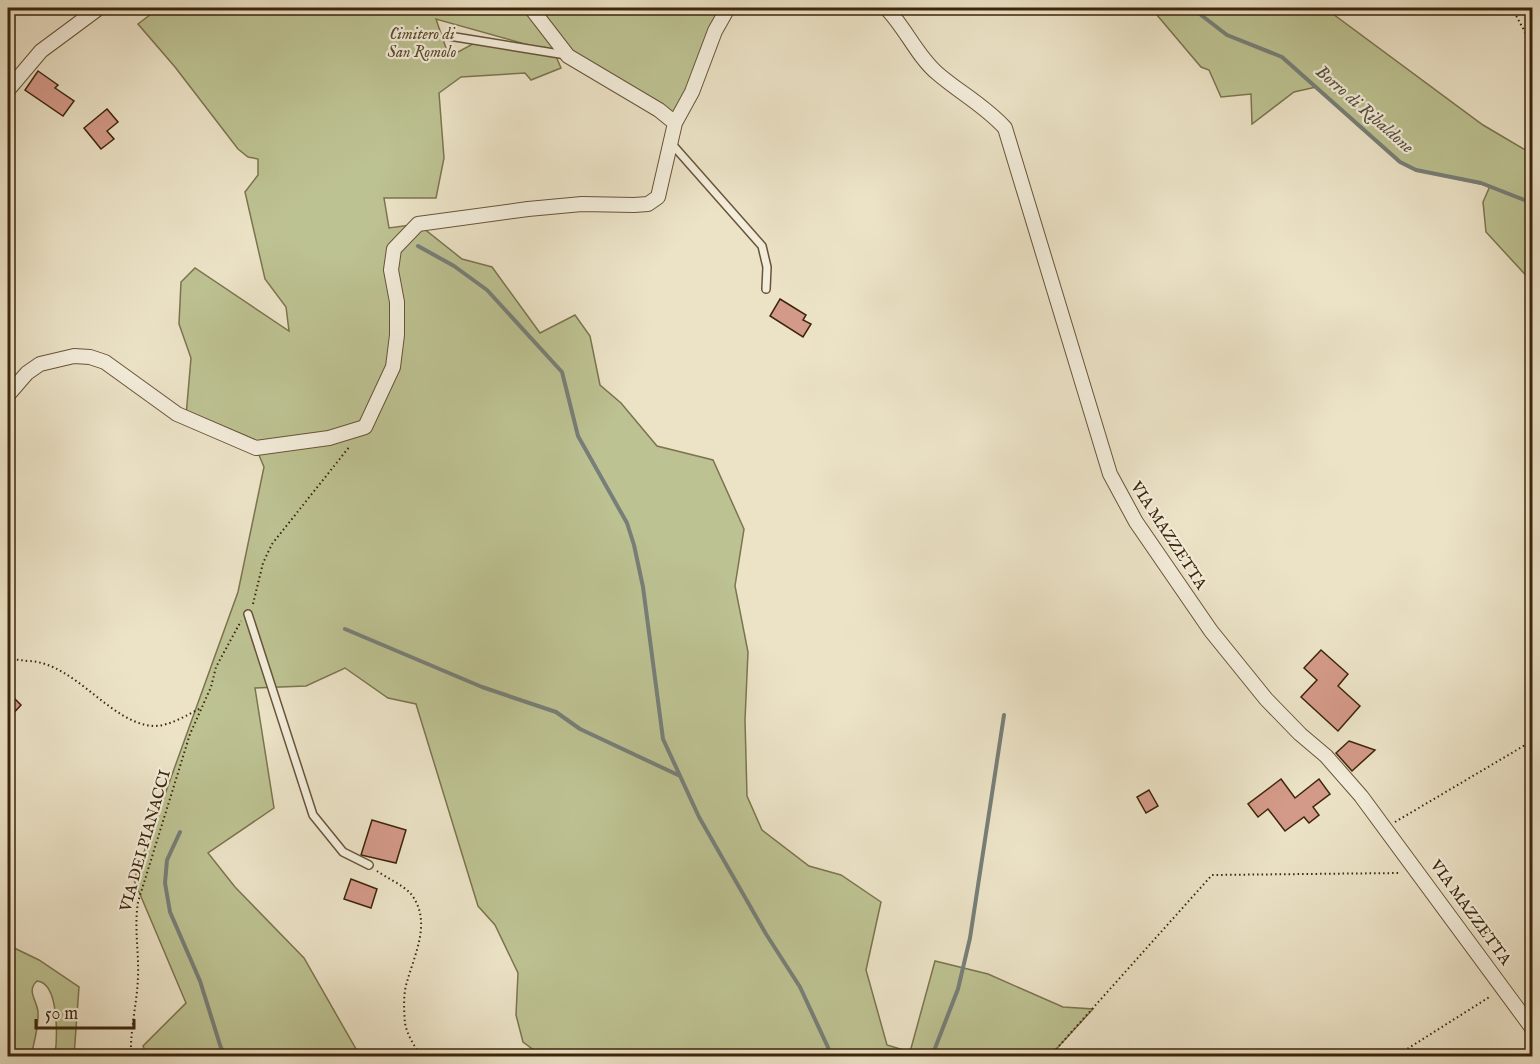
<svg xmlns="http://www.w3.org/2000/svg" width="1540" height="1064" font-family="'IM FELL English',serif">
	<rect width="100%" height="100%" fill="#ece3c7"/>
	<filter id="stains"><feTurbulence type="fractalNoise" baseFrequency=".00333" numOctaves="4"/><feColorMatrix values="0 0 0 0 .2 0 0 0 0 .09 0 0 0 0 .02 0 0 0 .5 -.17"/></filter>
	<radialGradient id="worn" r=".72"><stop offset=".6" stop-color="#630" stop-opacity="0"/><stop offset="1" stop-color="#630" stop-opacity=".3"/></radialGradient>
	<path fill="#bdc292" stroke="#7c744e" stroke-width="1.5" d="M159,8H728L675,123L568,56L436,19L449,57L480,40L555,54L561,68L531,80L525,73L461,77L439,93L444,158L436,198H384L389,228L418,224L462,259L492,267L540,333L575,315L590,336L600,385L621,403L657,446L713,460L744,529L735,586L748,652L745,720L747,796L762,830L809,866L841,875L881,902L866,970L887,1045L910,1052L935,961L988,974L1063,1007L1093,1009L1050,1056H542L523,1042L516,1015L518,973L495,925L478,906L416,704L388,698L345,668L306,686L255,688L274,808L208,853L235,887L304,958L360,1056H147L143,1046L186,1003L134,880L238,592L264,467L256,448L186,416L191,358L179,324L181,282L195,268L289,331L286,307L265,279L245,192L258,175V159L248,157L238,149L175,67L138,24Z
		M1151,8H1328L1333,14L1483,125L1532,154V282L1486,232L1483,202L1490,186L1416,170L1400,162L1316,87L1294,92L1252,124L1251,94L1221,97L1209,70L1201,67Z
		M8,945L39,960L79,987L74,1056H55C57,1040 60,983 37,981C26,991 37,1000 38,1012C39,1027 34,1042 31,1056H8Z"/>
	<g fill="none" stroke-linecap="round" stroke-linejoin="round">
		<path stroke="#777f78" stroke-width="4" d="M1192,8L1227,35L1282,57L1400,162L1416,170L1481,183L1532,203
			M418,246L454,266L487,290L562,372L578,436L627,523L634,545L643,587L663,739L699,817L766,934L800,987L832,1056
			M345,629L482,687L556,712L580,729L678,775
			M180,832L167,860L165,883L170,912L200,981L221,1048L228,1056
			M932,1056L958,989L970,938L1004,715"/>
	</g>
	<path fill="#d49a89" stroke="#3c250a" stroke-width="1.5" d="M38,71L58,85L55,88L74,101L63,116L25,90Z
		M107,109L118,122L107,131L114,139L101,149L84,128Z
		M780,299L806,315L803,320L811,324L803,337L770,316Z
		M1321,650L1348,674L1338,686L1360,706L1338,731L1301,697L1317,680L1304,668Z
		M8,692L21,705L8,719Z
		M1349,741L1375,750L1352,771L1336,753Z
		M1281,779L1295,798L1319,779L1330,794L1313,807L1319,815L1309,823L1304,817L1285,831L1268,809L1258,817L1248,804Z
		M1149,790L1158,806L1146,813L1137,797Z
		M372,820L406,830L396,863L361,855Z
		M351,879L377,889L371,908L344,899Z"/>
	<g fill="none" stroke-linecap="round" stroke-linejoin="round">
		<g stroke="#685439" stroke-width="10">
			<path id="lane" d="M449,36L566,55
				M671,143L762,246L767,267L766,289
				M248,614L313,815L343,852L369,865"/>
		</g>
		<g stroke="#685439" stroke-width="16">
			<path id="street" d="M531,8L568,56L659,110L675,123
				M886,8C905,27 917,56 937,73C960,93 984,105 1005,128L1110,474L1136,522L1211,631L1266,699L1300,734L1326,756L1361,796L1532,1028
				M8,90L41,51L99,8
				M8,395L27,373L40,364L74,356L90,357L105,362L177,414L256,448L329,438L365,427L393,367L397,335V302L391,270L394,249L418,224L528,209L582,204L634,205L648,204L658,197L675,123L692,92L715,31L728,8"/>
		</g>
		<path stroke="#3c250a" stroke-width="2" stroke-dasharray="1.5 3" stroke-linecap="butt" d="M1512,8L1532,45
			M253,604L263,563L272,544L350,446
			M8,661C16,658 22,661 30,661C76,664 111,724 154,726C170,726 187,715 201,708
			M1395,822L1532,741
			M377,871C387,878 403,885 411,894C432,921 415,953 407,982C403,993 404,1012 405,1023C407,1035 415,1047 421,1056
			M131,1056C130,1029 137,1004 138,977C139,952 134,928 138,902L190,734L211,687L216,667L241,621
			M1050,1056L1212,875L1401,873
			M1396,1056L1491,996"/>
		<use href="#lane" stroke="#f3eddb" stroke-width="7"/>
		<use href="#street" stroke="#f3eddb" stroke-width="14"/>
	</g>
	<g text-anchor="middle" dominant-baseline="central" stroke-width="4.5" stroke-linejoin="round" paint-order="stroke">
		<g font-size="16" font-style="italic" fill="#5c4c2c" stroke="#f3eddb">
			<text x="422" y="35">Cimitero di<tspan x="422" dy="18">San Romolo</tspan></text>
		</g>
		<g font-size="16" fill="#3c250a" stroke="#f3eddb">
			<text transform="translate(1168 536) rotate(57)">VIA MAZZETTA</text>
			<text transform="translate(146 841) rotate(-74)">VIA DEI PIANACCI</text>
			<text transform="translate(1470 913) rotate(54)">VIA MAZZETTA</text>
		</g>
		<g font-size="18" font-style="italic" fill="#5a5241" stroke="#f3eddb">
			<text transform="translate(1364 110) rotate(41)">Borro di Ribaldone</text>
		</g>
	</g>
	<rect width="1540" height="1064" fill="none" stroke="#ece3c7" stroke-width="30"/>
	<rect x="9" y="9" width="1522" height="1046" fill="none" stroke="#3c250a" stroke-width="3"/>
	<rect x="15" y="15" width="1510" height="1034" fill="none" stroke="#3c250a" stroke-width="1.5"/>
	<path d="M36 1019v9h98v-9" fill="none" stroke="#3c250a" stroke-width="3"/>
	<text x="45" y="1019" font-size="18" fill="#3c250a" stroke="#f3eddb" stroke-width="4.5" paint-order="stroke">50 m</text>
	<rect width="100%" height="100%" filter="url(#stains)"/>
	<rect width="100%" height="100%" fill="url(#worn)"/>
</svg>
